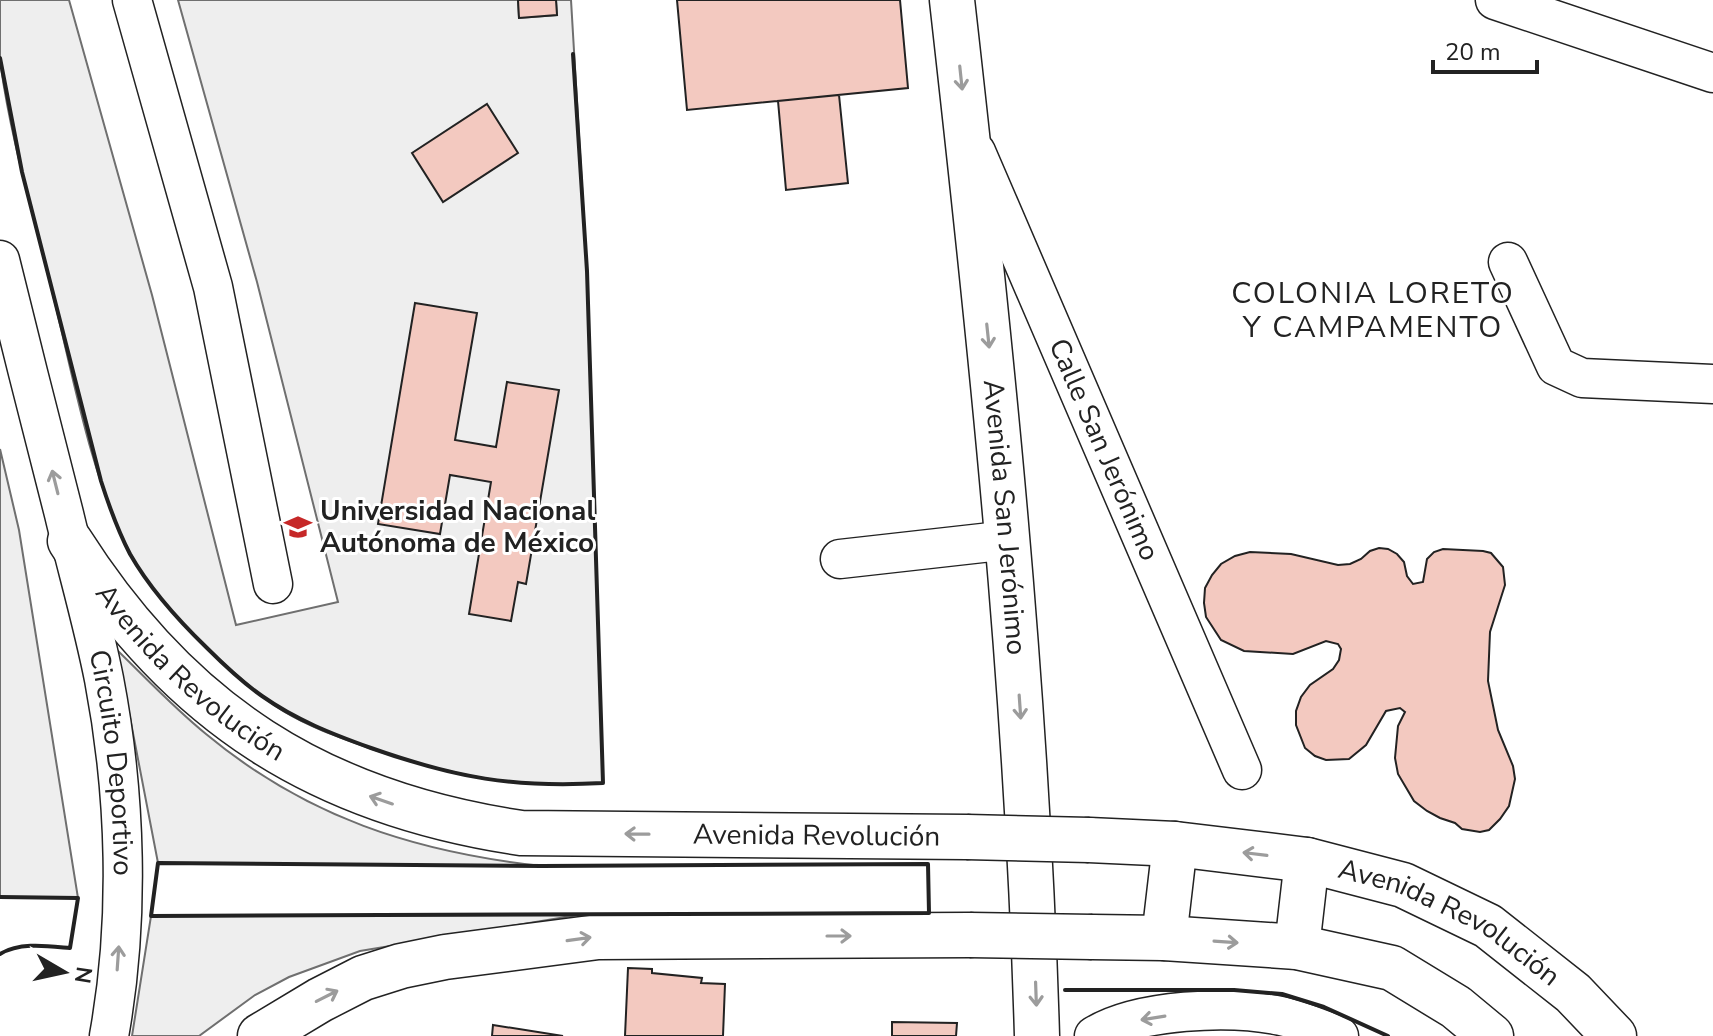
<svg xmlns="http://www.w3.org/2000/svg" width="1713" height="1036" font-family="'Nunito Sans',sans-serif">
	<rect width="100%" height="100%" fill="#fff"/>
	<path fill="#eee" stroke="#6f6f6f" stroke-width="2" d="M0,0H69L152,295L236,625L338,602L257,282L178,0H518L519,18L557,15L556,0H571L587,271L603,783C513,788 457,777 372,749C341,738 311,728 283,711C254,692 229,669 204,645C176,618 147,586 129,551C90,474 73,375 52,291C34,215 10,138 0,60C0,41 0,20 0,0Z
		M0,449L19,530L78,898L0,897Z
		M117,650C146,678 174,708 206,734C306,817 414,852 542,866L158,863Z
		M578,915L360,951L289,977L255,995L199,1036H132L151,916Z"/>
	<path fill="#f3c9c0" stroke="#222" stroke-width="2" d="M518,0H556L557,15L519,18Z
		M677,0H900L908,88L687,110Z
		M839,95L848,183L786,190L778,101Z
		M487,104L518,153L443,202L412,153Z
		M415,303L477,313L455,440L496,447L507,382L559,390L526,584L518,582L511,621L469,614L491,482L450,475L440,534L378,524Z
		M1379,548L1388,549L1397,554L1404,562L1407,576L1413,584L1423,582L1427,559L1434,552L1443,549L1483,551L1491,553L1503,567L1505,585L1490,632L1488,681L1498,730L1513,766L1515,779L1509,806L1500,819L1489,830L1480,832L1462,829L1455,823L1440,818L1427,811L1414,801L1398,774L1395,758L1398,726L1405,712L1400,708L1386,711L1366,745L1349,759L1326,760L1315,756L1305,748L1296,725V711L1301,697L1310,685L1333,669L1339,660L1341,649L1338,644L1326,641L1293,654L1244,651L1221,640L1206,617L1204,603L1205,588L1212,575L1221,564L1235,556L1250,552L1291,554L1338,565L1350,564L1361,559L1370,551Z
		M628,968L652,969V973L702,978L701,983L725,984L723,1036H625Z
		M892,1022L957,1023L956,1036H892Z
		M493,1025L563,1036H492Z"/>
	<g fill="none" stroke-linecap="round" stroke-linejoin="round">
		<g stroke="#222" stroke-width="41">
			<g id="minor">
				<path d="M132,0L213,287L273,584"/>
				<path d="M1495,0L1713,73"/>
				<path id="s1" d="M976,152L1242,770"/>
				<path id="s2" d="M0,260C21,345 42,429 64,514C77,569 93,623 104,679C126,794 130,920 109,1036"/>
				<path d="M1508,262L1556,366L1582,378L1713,384"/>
				<path d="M840,559L1009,540"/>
				<path d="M1094,1036C1138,1009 1230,1005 1281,1016C1301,1020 1320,1029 1339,1036"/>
			</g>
		</g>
		<g stroke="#222" stroke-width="47">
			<g id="major">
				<path id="s3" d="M952,0C991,345 1027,689 1037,1036"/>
				<path id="s4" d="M70,541C180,714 319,803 521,833L967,837"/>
				<path id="s5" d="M1089,840L1175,844L1307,860L1403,885L1488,926L1573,993L1614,1036"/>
				<path d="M1092,937L1164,938L1297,947L1392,968L1456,1007L1491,1036"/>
				<path d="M1164,938L1175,844"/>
				<path d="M1297,947L1307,860"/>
				<path d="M260,1036L320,1000L363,978L401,966L445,957L598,937L970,935"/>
			</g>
		</g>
		<use href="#minor" stroke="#fff" stroke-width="38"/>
		<use href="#major" stroke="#fff" stroke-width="44"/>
		<g stroke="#222" stroke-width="47" stroke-linecap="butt">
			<path id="major-bridge" d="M967,837L1089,840
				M970,935L1092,937"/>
		</g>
		<use href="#major-bridge" stroke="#fff" stroke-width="44"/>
		<path stroke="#222" stroke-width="4" d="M0,58L22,172L101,481C109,506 118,531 130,554C150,589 178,620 207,648C224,665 242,682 262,696C296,720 332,734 371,748C456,778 513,788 603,783L587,271L573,54
			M158,863L542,866L928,864L929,913L151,916Z
			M0,897L78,898L70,948C47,946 20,942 0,954
			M1065,990H1234L1282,994L1324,1007L1388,1036"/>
	</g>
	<defs><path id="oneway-shaft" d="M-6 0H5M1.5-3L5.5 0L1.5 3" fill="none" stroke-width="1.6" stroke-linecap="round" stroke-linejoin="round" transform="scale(2)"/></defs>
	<g stroke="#9c9c9c">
		<use href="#oneway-shaft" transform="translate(961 78) rotate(84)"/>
		<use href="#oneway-shaft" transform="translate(988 336) rotate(84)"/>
		<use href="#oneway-shaft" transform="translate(55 482) rotate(-104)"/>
		<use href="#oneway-shaft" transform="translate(1020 707) rotate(86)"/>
		<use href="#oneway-shaft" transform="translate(381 800) rotate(-161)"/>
		<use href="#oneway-shaft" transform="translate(637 834) rotate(-179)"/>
		<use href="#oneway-shaft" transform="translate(1255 854) rotate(-173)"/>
		<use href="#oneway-shaft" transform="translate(839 936)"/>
		<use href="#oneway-shaft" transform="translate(579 939) rotate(-8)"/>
		<use href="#oneway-shaft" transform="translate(1226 942) rotate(4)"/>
		<use href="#oneway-shaft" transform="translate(118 958) rotate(-86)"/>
		<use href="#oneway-shaft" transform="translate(1036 994) rotate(88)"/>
		<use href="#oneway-shaft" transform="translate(327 996) rotate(-27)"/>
		<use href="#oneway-shaft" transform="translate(1153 1018) rotate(171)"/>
	</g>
	<defs>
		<g id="university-bare" transform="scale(2.16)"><path d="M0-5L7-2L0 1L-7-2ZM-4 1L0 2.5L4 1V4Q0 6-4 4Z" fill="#c62828" stroke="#fff" stroke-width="2.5" paint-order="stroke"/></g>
	</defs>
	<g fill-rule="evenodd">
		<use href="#university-bare" x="298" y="527"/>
	</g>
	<g text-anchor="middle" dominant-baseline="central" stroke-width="6" stroke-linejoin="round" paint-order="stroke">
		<g font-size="28" fill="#222" stroke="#fff">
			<text stroke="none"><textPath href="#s1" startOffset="324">Calle San Jerónimo</textPath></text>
			<text stroke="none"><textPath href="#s3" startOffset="520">Avenida San Jerónimo</textPath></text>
			<text stroke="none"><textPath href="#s4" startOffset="180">Avenida Revolución</textPath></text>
			<text stroke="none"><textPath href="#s2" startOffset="516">Circuito Deportivo</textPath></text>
			<text stroke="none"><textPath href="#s4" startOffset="852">Avenida Revolución</textPath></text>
			<text stroke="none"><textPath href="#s5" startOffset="376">Avenida Revolución</textPath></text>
		</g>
		<g font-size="28" font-weight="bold" fill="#222" stroke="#fff" text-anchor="start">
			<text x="320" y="511">Universidad Nacional<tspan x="320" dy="32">Autónoma de México</tspan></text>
		</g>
		<g font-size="30" letter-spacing="2" fill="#222" stroke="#fff">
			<text x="1373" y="293">COLONIA LORETO<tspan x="1373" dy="34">Y CAMPAMENTO</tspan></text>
		</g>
	</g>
	<g transform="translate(64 972) rotate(99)" stroke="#ffffff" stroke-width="6" paint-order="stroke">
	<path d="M0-6L14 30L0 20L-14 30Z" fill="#222222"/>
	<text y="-12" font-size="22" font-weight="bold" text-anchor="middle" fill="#222222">N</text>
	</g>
	<path d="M1433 60v12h104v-12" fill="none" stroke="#222222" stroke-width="4"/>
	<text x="1445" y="60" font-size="24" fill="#222222" stroke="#ffffff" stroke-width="6" paint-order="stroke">20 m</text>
</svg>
